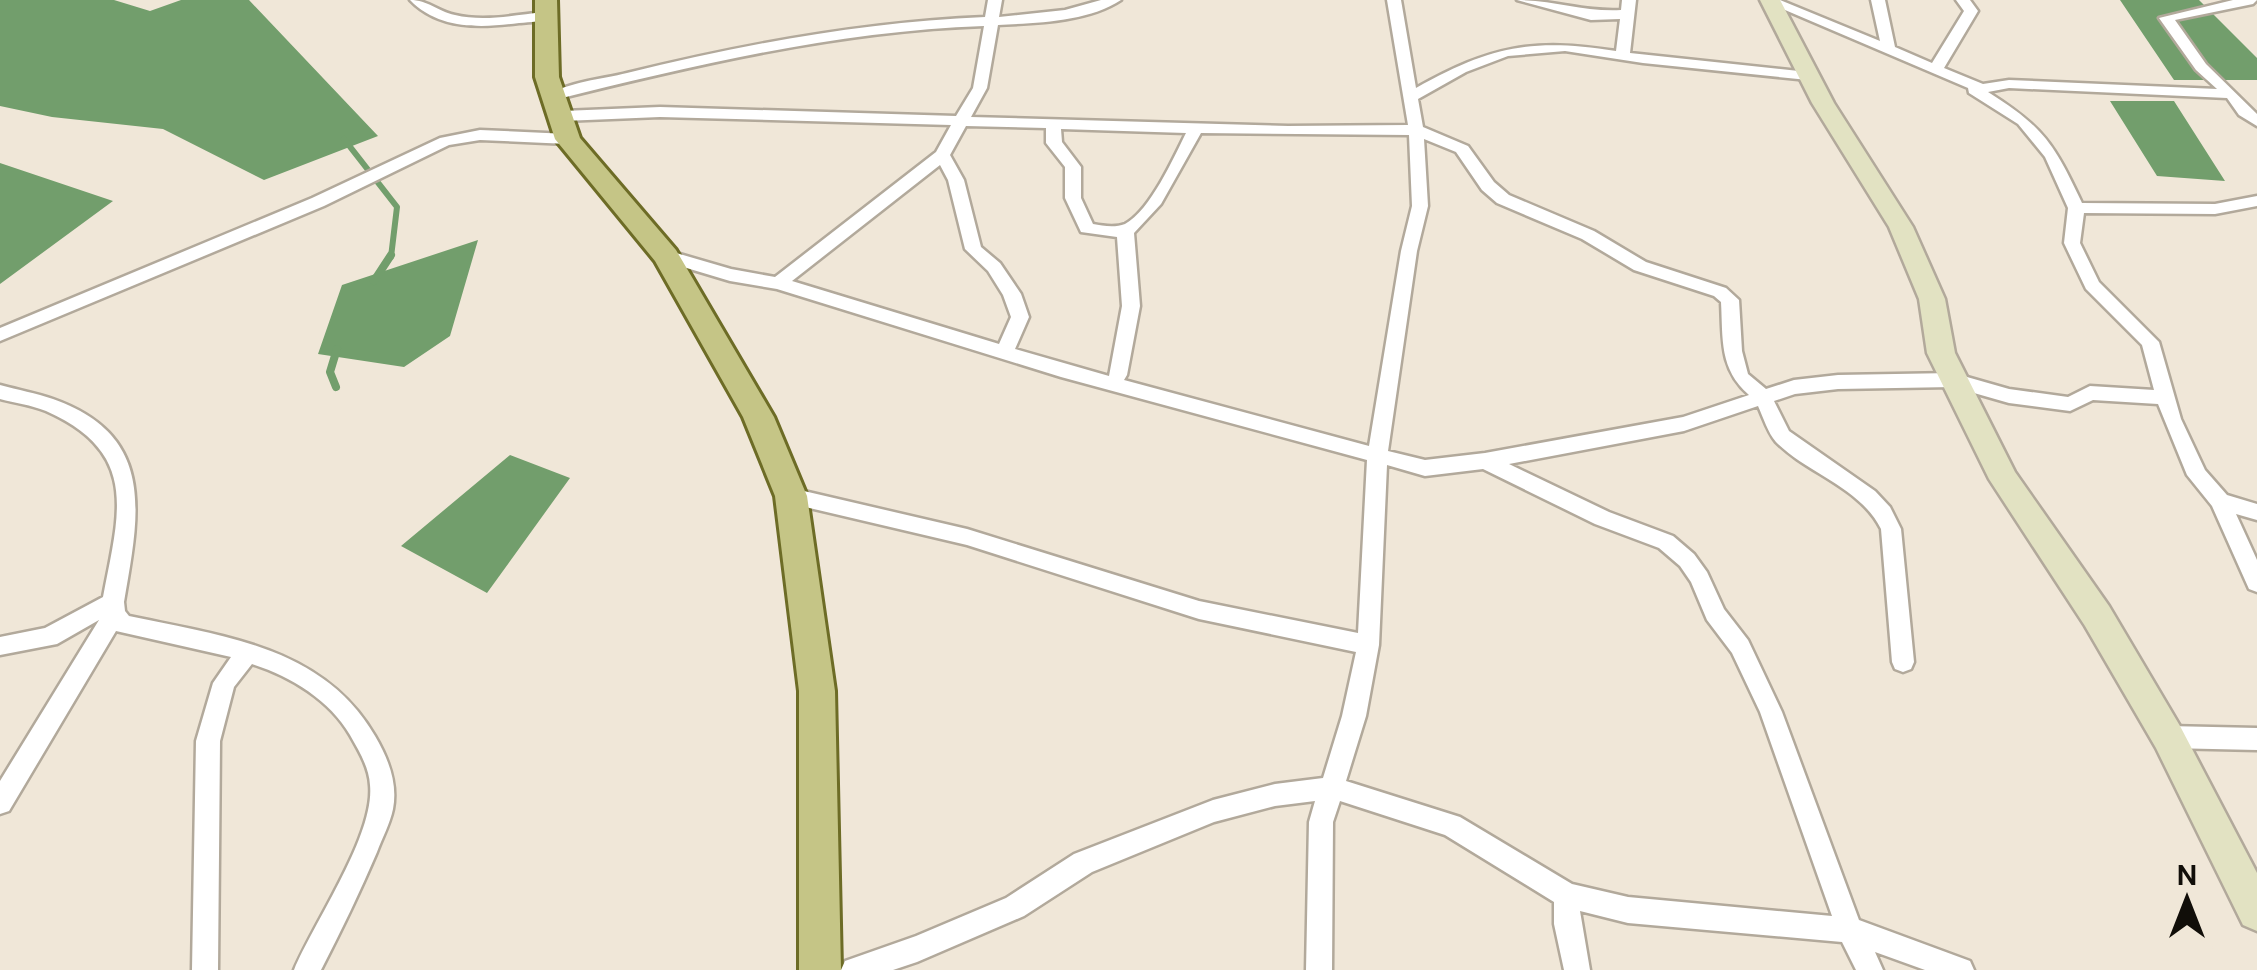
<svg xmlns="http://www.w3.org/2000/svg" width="2257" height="970" font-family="'DM Sans',sans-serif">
	<rect width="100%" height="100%" fill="#f0e7d8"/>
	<path fill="#729e6c" d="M0,0H114L150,11L181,0H249L378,136L264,180L163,129L52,117L0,106Z
		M2120,0H2199L2257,58V80H2174Z
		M2110,101H2174L2225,181L2157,176Z
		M0,163L113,201L0,284Z
		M478,240L450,336L404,367L318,354L342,285Z
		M510,455L570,478L487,593L401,546Z"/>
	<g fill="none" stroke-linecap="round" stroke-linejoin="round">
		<path stroke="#729e6c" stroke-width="6" d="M344,139L397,207L391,257"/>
		<path stroke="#729e6c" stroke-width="8" d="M374,281L391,255
			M336,387L330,372L337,349"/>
		<g stroke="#b2a99b" stroke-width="5">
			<path id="street" d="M410,0C428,0 437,11 455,15C484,22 515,15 544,12L551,16C542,22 531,22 519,23C481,28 439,30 410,0Z
				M988,0H1002L999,17L1065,10L1101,0H1121C1088,22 1036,23 998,25L987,88L971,117L1288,126L1408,125L1387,0H1401L1416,88C1491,46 1532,38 1616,51L1620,19L1591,20L1517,0C1554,0 1584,12 1621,10L1622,0H1636L1630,53L1808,72L1815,76L1808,80L1643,63L1565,51L1508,56L1466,72L1418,99L1423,127L1468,146L1494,182L1509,195L1594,231L1646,262L1726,288L1739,300L1742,351L1748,374L1766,389L1794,380L1838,375L1953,373L2009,389L2068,397L2090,386L2154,390L2142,345L2086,289L2064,243L2068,208L2045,157L2018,124L1969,93L1968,88L1764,1L1780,0L1880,41L1871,0H1885L1895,47L1932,63L1964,11L1956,0H1970L1978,11L1944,68L1983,84L2009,80L2217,89L2196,70L2159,18L2233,0H2257L2253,4L2175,20L2206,64L2257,114V126L2239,115L2227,98L2009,88L1988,92C2044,127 2054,144 2082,203L2215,204L2257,196V206L2215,214L2084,213L2080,243L2099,282L2159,342L2181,419L2205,470L2227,495L2257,504V520L2236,514L2257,560V592L2249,589L2212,506L2187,475L2158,404L2093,400L2070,411L2009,403L1953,387L1838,389L1795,394L1774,401L1789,431L1875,491L1890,507L1901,529L1914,662L1911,669L1903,672L1895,669L1892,662L1881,529C1860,487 1808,474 1776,442C1768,433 1763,417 1758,406L1684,431L1509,464L1609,512L1673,536L1694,554L1707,572L1724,609L1748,640L1782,712L1859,920L1970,961L1974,970H1925L1875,952L1883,970H1856L1842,942L1628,923L1580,911L1590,970H1564L1554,924V902L1445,835L1340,801L1333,822L1332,970H1306L1309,822L1315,801L1275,806L1214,822L1092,872L1024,916L917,962L893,970H841L845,961L916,936L1006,898L1074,854L1213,800L1275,784L1323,778L1342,716L1356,652L1199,619L967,545L784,502L781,496L784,490L791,488L967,529L1199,601L1358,633L1367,460L1061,377L777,289L730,281L660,260L657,256L666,250L731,269L775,277L936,152L951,125L660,117L563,121L555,116L563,111L660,107L956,116L973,88L984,26C838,31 695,65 554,100L547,96C567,82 603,79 627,73C744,44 865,22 985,17ZM966,126L1046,128V143L1065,167V198L1081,232L1117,237L1122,306L1109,376L1015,349L1029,317L1021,294L1000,263L981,247L964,180L950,155ZM1061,129L1186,133C1174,157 1150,211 1125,224C1115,228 1103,226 1093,224L1081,198V167L1062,142ZM1201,133L1409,135L1412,206L1401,251L1369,446L1124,380L1127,375L1140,306L1134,233L1161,204ZM1424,139L1456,152L1482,190L1497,203L1582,239L1634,270L1714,296L1721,302C1723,339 1719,369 1749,395L1683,417L1485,453L1425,460L1388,451L1417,251L1428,206ZM940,165L948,180L965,249L988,271L1003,295L1011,317L999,344L792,281ZM1387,465L1425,476L1483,469L1595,524L1659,548L1680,566L1691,582L1707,620L1732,653L1760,712L1832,916L1628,897L1572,884L1460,817L1346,781L1366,716L1379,645Z
				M480,130L568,134L576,139L568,144L480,140L449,145L324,206L0,341V328L312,198L440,138Z
				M0,385C18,390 36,393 53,399C157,436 139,514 124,602L125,611L129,616C222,636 323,646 375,736C388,758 398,783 393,809C390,824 382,838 377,852C360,892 341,931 321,970H294C314,922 375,835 370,785C369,767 359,751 350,735C330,700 290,676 252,664L234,687L220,741L218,970H192L196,741L213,683L231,657L116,631L9,811L0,814V781L99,620L57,644L0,655V637L45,628L103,597C119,512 140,453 46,411C31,405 15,403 0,399Z
				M2168,726L2257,728V750L2168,748L2160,744L2156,737L2160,730Z"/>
		</g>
		<g stroke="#b2a99b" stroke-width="5">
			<path id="secondary" d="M1760,0H1780L1834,103L1913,227L1945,299L1955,353L2015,472L2109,606L2180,726L2257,873V931L2243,925L2156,748L2085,626L1989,479L1927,353L1919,299L1889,227L1812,103Z"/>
		</g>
		<g stroke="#6d6c26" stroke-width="6">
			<path id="primary" d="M535,0H557L559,77L580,138L676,250L774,417L807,496L835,691L841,970H799V691L775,496L743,417L655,261L555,139L535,77Z"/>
		</g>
		<use href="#street" fill="#fff" fill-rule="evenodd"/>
		<use href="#secondary" fill="#e2e2c2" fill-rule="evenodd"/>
		<use href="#primary" fill="#c5c586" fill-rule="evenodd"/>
	</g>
	<g transform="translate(2187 900)" stroke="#f0e7d8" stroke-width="8" paint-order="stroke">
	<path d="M0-8L18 38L0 25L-18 38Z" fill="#110e09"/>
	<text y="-15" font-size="28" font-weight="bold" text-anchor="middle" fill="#110e09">N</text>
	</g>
</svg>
